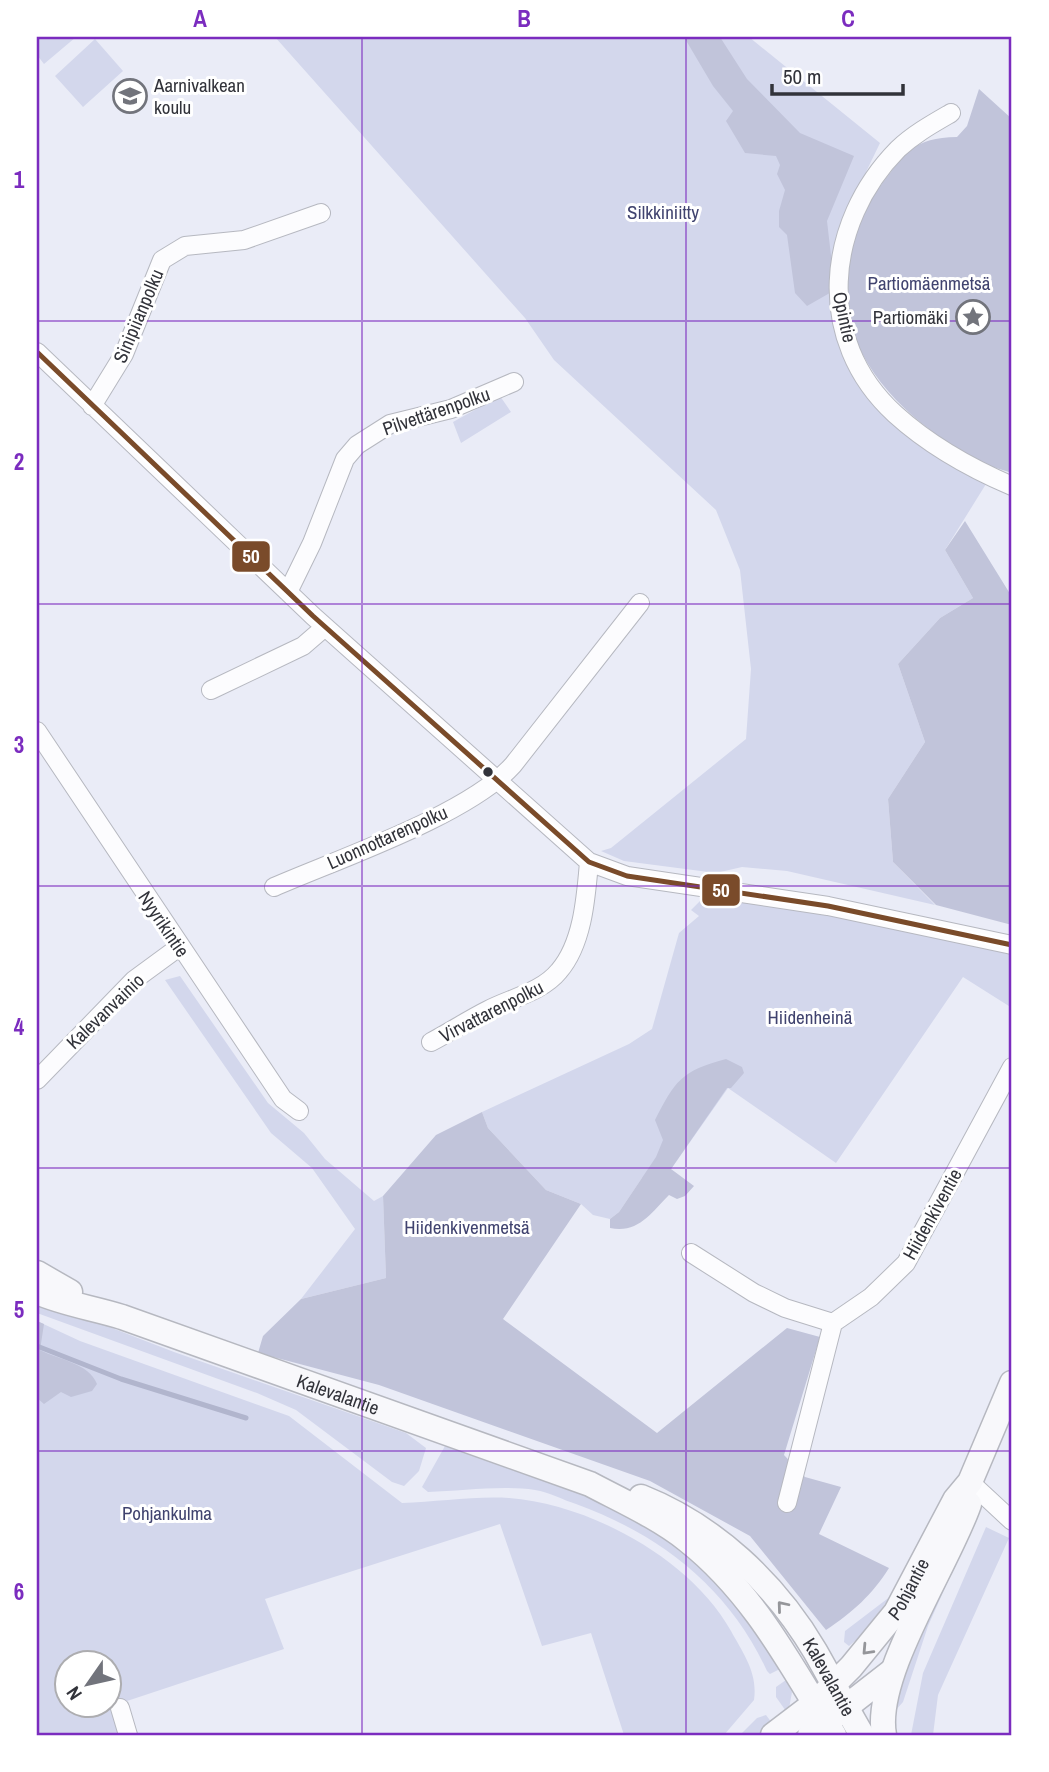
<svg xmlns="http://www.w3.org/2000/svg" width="1049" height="1772" font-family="'Archivo Narrow',sans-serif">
	<rect width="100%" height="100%" fill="#eaecf7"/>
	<path fill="#d3d7ec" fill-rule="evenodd" d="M37,37H76L44,64L37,55Z
		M275,37H749L880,143L838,230L833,259L853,355L926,438L986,484L945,550L973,598L940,618L898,664L925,742L888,799L893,862L935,905L787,871L742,867L716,873L624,861L601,851L611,848L746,739L751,669L740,570L716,510L554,360L525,318Z
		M95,39L123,71L83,107L55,76Z
		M500,396L511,412L461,443L453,422Z
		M704,897L790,907L1012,954V1008L963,977L836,1163L728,1088L657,1189L642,1178L619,1212L610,1219L593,1215L581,1204L546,1190L488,1128L482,1112L629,1044L652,1029L679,933L699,916L691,910Z
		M180,976L268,1103L304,1133L325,1159L374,1201L383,1196L386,1278L301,1299L355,1229L312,1168L271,1133L165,980Z
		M37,1299L174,1352L406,1433L426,1448L419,1471L404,1486L392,1482L296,1410L257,1393L37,1313Z
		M37,1321L80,1341L289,1416L402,1503C437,1502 474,1496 509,1498C590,1504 691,1559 731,1631C743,1653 758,1673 754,1700L724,1735H624L591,1633L542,1646L500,1524L265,1599L284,1649L127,1701L113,1710L121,1735H37ZM66,1664H108V1706H66Z
		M445,1446C534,1475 640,1501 707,1571C735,1601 758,1635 780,1669L770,1674L767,1671C729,1588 661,1535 576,1504C563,1500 549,1492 535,1490C503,1485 461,1491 428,1492L422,1487Z
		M980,1510L928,1626L903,1702L895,1711L894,1696L976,1513Z
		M986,1527L1009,1538L938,1695L933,1735H911L923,1673Z
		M891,1596L862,1635L849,1646L844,1642L845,1631Z
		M786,1680L792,1692L788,1714L776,1697V1687Z
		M766,1715L775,1727L762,1735H740L757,1718Z"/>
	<path fill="#c1c4da" d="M684,37H720L747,79L800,133L854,156L827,221L835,290L807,306L795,293L787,235L779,227V211L785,190L777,174L780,165L776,156L745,153L726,121L733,111L713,86Z
		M979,89L1012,119V473C998,468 981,464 967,458C955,451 943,440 933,432C847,369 812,277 881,185C906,152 913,138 957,137L967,126Z
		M965,521L1012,597V925L936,905L893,862L888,799L925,742L898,664L940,618L973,598L945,550Z
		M726,1059L742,1067L744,1073L731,1088H727L671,1169L694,1186L685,1196L677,1199L669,1195C651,1213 638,1234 610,1228V1219L619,1212L656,1157L663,1140L655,1120C675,1081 681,1071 726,1059Z
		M482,1112L488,1128L546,1190L581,1204L503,1319L657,1433L787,1328L820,1337L784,1455L805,1477L841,1487L819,1534L889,1568C872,1595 853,1612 826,1630L750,1536L650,1481L379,1385L258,1353L263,1336L301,1299L386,1278L383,1196L436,1135Z
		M37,1321L44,1324L40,1350C59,1360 89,1363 97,1384L92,1391L71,1397L61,1392L44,1404L37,1398Z"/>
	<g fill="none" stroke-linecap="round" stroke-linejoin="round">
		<path stroke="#b1b5cd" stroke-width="5" d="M37,1346L121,1379L246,1418"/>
		<g stroke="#b6b8c0" stroke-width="20">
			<path id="street" d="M951,113C932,124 914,134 898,149C825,223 814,340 895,414C929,445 970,468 1012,486
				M37,352L313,616L589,862L627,876L828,906L1012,945
				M92,406L124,354L162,260L185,246L244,240L321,213
				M288,592L312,543L345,459L357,445L390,424L451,409L514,382
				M211,690L303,646L325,627
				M37,731L283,1099L299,1111
				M274,887C338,859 468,815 513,765L640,603
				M431,1042C450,1032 468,1020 488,1010C511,998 542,992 559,971C583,943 586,897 589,862
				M37,1080L134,980L179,947
				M691,1253L754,1293L785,1308L833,1323
				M970,1482L1012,1521
				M787,1503L833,1323L871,1297L906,1263L1012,1067
				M120,1708L128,1735"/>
		</g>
		<g stroke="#b6b8c0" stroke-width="27">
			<g id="secondary">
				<path d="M37,1273L70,1292"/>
				<path id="s1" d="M37,1292C64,1304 94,1308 122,1317L590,1484C622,1501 658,1517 687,1540C754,1593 790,1664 834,1735"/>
				<path id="s2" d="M641,1497C714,1526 775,1583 815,1651C831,1679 846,1708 862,1735"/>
				<path id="s3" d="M773,1735L815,1703L851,1667L896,1612L955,1500L970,1482L1012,1383"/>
				<path d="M810,1735L891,1672"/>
				<path d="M884,1735C873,1675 948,1565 969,1504"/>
			</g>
		</g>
		<use href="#street" stroke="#fcfcfe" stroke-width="18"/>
		<use href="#secondary" stroke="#f8f8fb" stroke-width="24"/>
		<g stroke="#fff" stroke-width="10">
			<path id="bus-1" d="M37,352L313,616L589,862L627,876L828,906L1012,945"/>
		</g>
		<use href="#bus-1" stroke="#7a4b2a" stroke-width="5"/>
	</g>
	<defs><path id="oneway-chevron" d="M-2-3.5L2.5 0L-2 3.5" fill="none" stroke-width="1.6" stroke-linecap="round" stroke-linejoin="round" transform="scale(1.75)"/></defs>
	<g stroke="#95969a">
		<use href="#oneway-chevron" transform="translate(782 1606) rotate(-130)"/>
		<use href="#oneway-chevron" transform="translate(867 1650) rotate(133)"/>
	</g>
	<path fill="none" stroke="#7b2cbf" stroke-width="2" stroke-opacity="0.55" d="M362,37V1735M686,37V1735M37,321H1012M37,604H1012M37,886H1012M37,1168H1012M37,1451H1012"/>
	<defs>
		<g id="school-ring" transform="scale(1.75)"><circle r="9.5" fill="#fff" stroke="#72747c" stroke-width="1.5"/><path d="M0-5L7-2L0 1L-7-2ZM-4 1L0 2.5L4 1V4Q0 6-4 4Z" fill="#72747c"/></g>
		<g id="sight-ring" transform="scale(1.75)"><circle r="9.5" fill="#fff" stroke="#72747c" stroke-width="1.5"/><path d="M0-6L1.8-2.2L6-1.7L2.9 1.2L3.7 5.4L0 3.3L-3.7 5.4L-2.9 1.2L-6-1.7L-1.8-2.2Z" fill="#72747c"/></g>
	</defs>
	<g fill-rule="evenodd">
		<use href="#school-ring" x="130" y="96"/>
		<use href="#sight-ring" x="973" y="317"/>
	</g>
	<circle fill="#32333a" stroke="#fff" stroke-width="2.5" cx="488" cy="772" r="6"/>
	<g text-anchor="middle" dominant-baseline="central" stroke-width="6" stroke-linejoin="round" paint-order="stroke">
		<g font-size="19" fill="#32333a" stroke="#fff" text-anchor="start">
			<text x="154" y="85">Aarnivalkean<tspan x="154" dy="22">koulu</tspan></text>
			<text x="948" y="317" text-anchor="end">Partiomäki</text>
		</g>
		<g font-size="19" fill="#40436f" stroke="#fff">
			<text x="663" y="212">Silkkiniitty</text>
			<text x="929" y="283">Partiomäenmetsä</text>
			<text x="810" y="1017">Hiidenheinä</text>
			<text x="467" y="1227">Hiidenkivenmetsä</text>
			<text x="167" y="1513">Pohjankulma</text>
		</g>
		<g font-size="19" fill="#32333a" stroke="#fff">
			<text transform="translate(138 316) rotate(-67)">Sinipiianpolku</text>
			<text transform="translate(845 317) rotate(78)">Opintie</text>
			<text transform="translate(436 411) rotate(-19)">Pilvettärenpolku</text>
			<text transform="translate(387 837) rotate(-24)">Luonnottarenpolku</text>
			<text transform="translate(164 924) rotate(56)">Nyyrikintie</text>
			<text transform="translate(105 1011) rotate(-44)">Kalevanvainio</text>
			<text transform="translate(491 1011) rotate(-27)">Virvattarenpolku</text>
			<text transform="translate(932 1214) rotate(-61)">Hiidenkiventie</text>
			<text stroke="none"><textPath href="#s1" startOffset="318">Kalevalantie</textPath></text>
			<text stroke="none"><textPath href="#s3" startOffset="201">Pohjantie</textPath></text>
			<text stroke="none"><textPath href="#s2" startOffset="266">Kalevalantie</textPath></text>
		</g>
	</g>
	<g stroke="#fff" stroke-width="2.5">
		<rect x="231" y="540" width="40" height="33" rx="7" fill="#7a4b2a"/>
		<rect x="701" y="873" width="40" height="34" rx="7" fill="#7a4b2a"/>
	</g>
	<g font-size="19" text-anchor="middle" font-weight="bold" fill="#fff">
		<text x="251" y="563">50</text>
		<text x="721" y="897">50</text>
	</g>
	<rect width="1049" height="1772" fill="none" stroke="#ffffff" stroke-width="77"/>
	<g transform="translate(88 1684) rotate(236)"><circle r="33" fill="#ffffff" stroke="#adadb0" stroke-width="2"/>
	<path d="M0-5L12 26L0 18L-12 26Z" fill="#72747c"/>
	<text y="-10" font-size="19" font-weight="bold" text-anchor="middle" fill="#32333a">N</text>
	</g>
	<path d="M772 84v10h131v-10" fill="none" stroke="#32333a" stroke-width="3.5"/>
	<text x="783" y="84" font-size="21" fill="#32333a" stroke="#ffffff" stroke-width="5" paint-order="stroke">50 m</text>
	<rect x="38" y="38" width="972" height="1696" fill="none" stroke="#7b2cbf" stroke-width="2.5"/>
	<g font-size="23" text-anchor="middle" font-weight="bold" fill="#7b2cbf">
		<text x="200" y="27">A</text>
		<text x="524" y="27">B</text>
		<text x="848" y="27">C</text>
		<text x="19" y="188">1</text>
		<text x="19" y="470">2</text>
		<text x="19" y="753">3</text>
		<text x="19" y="1035">4</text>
		<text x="19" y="1318">5</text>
		<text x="19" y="1600">6</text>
	</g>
</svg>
